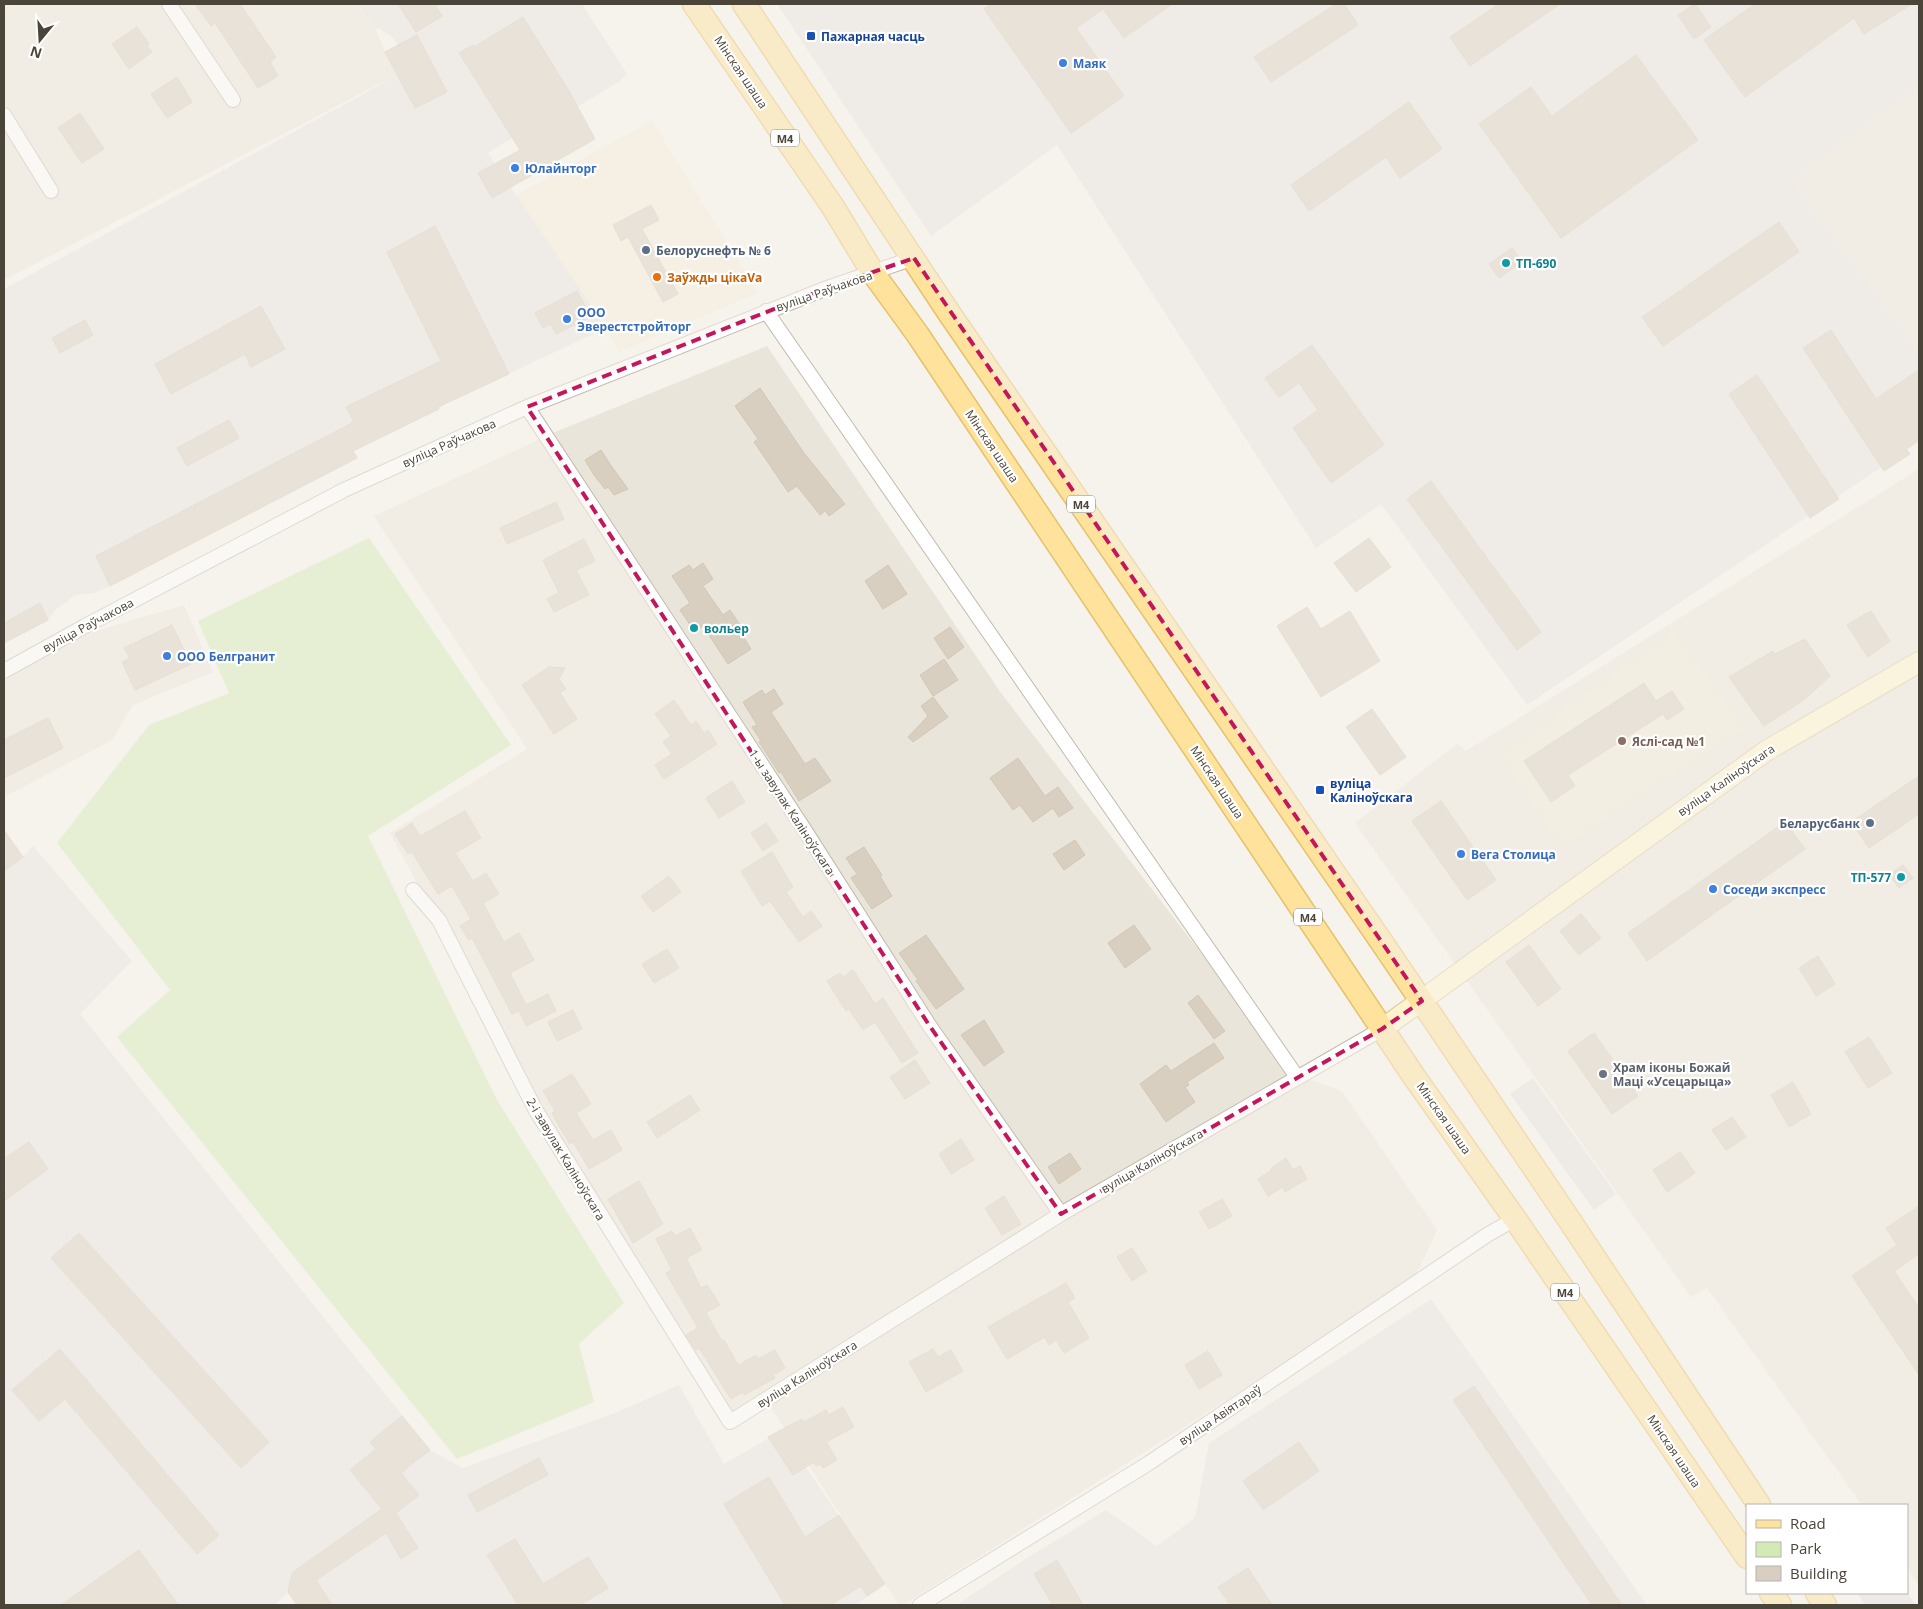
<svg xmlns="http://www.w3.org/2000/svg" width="1923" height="1609" font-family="'Open Sans',sans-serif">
	<rect width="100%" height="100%" fill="#f6f3ec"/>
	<path fill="#eae5da" d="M4,4H356L375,29L396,75L4,280Z
		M1662,4H1919V373Z
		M767,346L1001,693L1294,1074L1342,1091L1437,1230L1413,1282L903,1605H899L763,1395L728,1415L527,1086L390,833L527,749L374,516L560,430Z
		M1919,469V1586L1907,1568V1505H1862L1707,1288L1691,1297L1355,823L1457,744L1466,751Z
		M184,605L213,672L133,705L112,740L6,796L4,792V681L66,640Z"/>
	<path fill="#f7ead8" d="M652,121L758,293L619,352L606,328L516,195Z"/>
	<path fill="#e6e2dd" d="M357,4H582L627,74L620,81L516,144L512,138L488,153L606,328L459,397L353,451L357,458L110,586L94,593L76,595L55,610L48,620L4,643V289L362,95L396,75L385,52L398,45L391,36L379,28L375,29Z
		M777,4H1919V85L1791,181L1919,351V442L1527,705L1381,504L1316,548L1057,145L931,236Z
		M4,830L23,857L33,846L132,961L80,1014L430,1450L463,1468L615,1413L679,1385L724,1464L769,1438L780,1429L885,1584L855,1605H297L288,1592L275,1605H4Z
		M1431,1299L1647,1605H956L1027,1558L1106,1510L1157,1546L1195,1518L1209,1443Z"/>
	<path fill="#efe8d6" d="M1673,631L1746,728L1562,848L1499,755Z"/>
	<path fill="#d2eab5" d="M369,538L511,745L368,836L497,1100L624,1303L579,1344L594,1402L457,1459L117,1037L170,990L57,843L149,725L229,693L198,621Z"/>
	<path fill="#e5e3e0" d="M1533,1078L1616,1194L1594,1210L1510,1094Z
		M1907,1592L1916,1605H1865L1857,1593Z"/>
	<path fill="#d8cfc1" stroke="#d3c7b4" d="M195,4H240L276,57L270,62L278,76L258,88L215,23L211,26Z
		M398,4H435L442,16L416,32Z
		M991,4H1172L1124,38L1103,9L1076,28L1124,96L1071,133L984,9Z
		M1336,4H1344L1358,25L1271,82L1254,57Z
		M1499,4H1560L1470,66L1450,37Z
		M1695,4L1711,27L1694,39L1678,15Z
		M1755,4H1912L1864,34L1854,18L1745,97L1704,40Z
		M523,17L569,91L595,139L492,198L478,173L520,150L459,53L473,45L474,47Z
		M137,27L149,44L147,46L152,52L129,69L112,44Z
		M417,35L447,92L415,108L385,52Z
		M1636,55L1698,140L1561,238L1479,124L1531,87L1552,116Z
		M177,77L192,102L167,118L151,94Z
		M1409,102L1442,149L1400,178L1386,157L1309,211L1291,185Z
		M80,113L104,149L82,163L58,128Z
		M651,205L659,220L642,229L678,294L663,302L628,237L621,241L613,225Z
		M1779,222L1799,252L1663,346L1642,317Z
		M435,226L509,374L438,407L439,409L353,451L357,458L110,586L96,556L354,422L346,407L441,361L387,252Z
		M1512,248L1522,262L1499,278L1489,264Z
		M577,291L589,313L586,314L588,318L556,334L551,324L543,328L535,313Z
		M261,306L285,349L251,367L245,354L171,394L155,364Z
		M85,320L93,335L60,353L52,338Z
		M1831,330L1876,399L1919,370V440L1906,449L1910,454L1884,471L1803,348Z
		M1312,345L1384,445L1331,483L1293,428L1318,410L1299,383L1279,397L1265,378Z
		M1757,375L1839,499L1810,518L1729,394Z
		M760,388L804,453L845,504L829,516L825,511L820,515L797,486L788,492L754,442L758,439L735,406Z
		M229,420L239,438L187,466L177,448Z
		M601,450L612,467L628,489L614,495L608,487L605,489L594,475L585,460Z
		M1431,481L1541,632L1517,650L1407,499Z
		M556,502L564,519L507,544L500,528Z
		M1369,538L1391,567L1356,592L1334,563Z
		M584,539L595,561L576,570L589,595L554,612L547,599L559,593L543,560Z
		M703,563L713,579L703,586L723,615L730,610L744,631L741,633L751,649L728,664L703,626L695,632L680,610L690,603L672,576L689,565L693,570Z
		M888,565L907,594L883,609L865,581Z
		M40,603L48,620L4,643V623Z
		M1307,607L1321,629L1350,611L1380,661L1321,697L1277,626Z
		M1871,611L1890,641L1868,657L1847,625Z
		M172,625L191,664L135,690L122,662L130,658L124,648Z
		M950,627L964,647L948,659L934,638Z
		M1805,639L1830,676L1805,699L1764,726L1729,677L1773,651L1775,654Z
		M944,659L958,680L933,696L920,675Z
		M549,667L565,668L559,679L566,689L560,693L577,719L554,734L522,685Z
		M1644,683L1656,701L1672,691L1684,709L1667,720L1663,714L1568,775L1575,786L1551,802L1524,761Z
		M774,689L783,704L771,712L805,764L815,758L831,781L799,801L781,772L779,773L759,742L761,741L752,727L757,725L743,702L762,690L765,695Z
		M933,697L948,717L913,742L908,737L928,716L921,706Z
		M674,700L691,725L696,721L704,733L708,730L717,744L664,779L655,765L672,754L663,742L671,736L655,714Z
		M1372,709L1406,757L1380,775L1346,727Z
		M48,718L63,748L4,778V740Z
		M1018,758L1045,796L1058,787L1073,808L1059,817L1053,808L1033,822L1020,805L1013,810L990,778Z
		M1919,776V814L1869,848L1851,822Z
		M732,781L745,802L719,818L706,798Z
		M1441,801L1496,880L1467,900L1412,821Z
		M465,811L481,838L455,853L473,881L486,873L499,894L483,903L504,942L519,933L534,960L510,973L526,1005L548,994L556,1011L526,1026L519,1011L512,1014L472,938L469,940L460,926L471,919L452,886L438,894L412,852L408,854L395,834L412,823L420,836Z
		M1785,822L1805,849L1647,961L1628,933Z
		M766,823L778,841L763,851L751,833Z
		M4,830L23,857L4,871Z
		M1075,840L1085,855L1064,870L1053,854Z
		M864,847L882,875L880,876L892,896L872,909L851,878L857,874L846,858Z
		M772,852L793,887L786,892L803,917L811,911L822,926L799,942L770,901L762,906L741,871Z
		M1903,865L1913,878L1899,888L1889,875Z
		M669,876L681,892L653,912L641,896Z
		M1581,914L1601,938L1579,955L1560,931Z
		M1134,925L1151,949L1125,968L1108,943Z
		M926,935L964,989L936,1009L916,981L918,980L899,953Z
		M1529,945L1561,989L1538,1006L1506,962Z
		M667,949L679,968L654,983L642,964Z
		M1818,956L1835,984L1816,996L1799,968Z
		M853,970L875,1004L883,998L918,1053L902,1063L875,1022L863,1030L849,1009L846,1011L827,981L840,973L843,977Z
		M1198,995L1225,1031L1214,1039L1188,1003Z
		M573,1010L582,1029L557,1041L548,1022Z
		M984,1020L1004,1052L984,1066L961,1035Z
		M1594,1033L1638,1096L1612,1114L1568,1051Z
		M1869,1037L1892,1073L1868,1088L1845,1052Z
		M1214,1043L1224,1058L1187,1082L1189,1085L1185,1087L1195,1102L1166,1122L1140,1084L1166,1065L1171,1071Z
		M915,1060L930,1083L905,1099L890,1077Z
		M572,1074L591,1104L576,1113L593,1140L611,1130L622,1150L589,1169L573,1142L570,1144L560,1128L552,1113L555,1111L543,1091Z
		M1793,1082L1811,1114L1789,1127L1771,1095Z
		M690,1095L700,1110L657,1138L647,1122Z
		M1732,1117L1746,1137L1726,1150L1712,1130Z
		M961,1139L974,1160L951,1174L939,1154Z
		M29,1142L48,1169L4,1201V1159Z
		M1680,1152L1695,1173L1667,1192L1653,1170Z
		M1070,1153L1081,1169L1059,1184L1048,1167Z
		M1286,1158L1293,1170L1300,1166L1307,1179L1285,1192L1283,1187L1268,1196L1258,1179L1272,1170L1271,1168Z
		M639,1181L663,1224L633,1243L608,1199Z
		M1004,1196L1021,1224L1002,1235L985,1208Z
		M1222,1199L1232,1216L1209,1229L1199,1212Z
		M1919,1206V1254L1894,1271L1919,1308V1375L1852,1276L1897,1245L1886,1228Z
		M690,1228L702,1250L686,1258L701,1288L707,1285L720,1305L706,1313L722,1341L724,1340L738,1365L756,1355L758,1359L775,1350L785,1368L773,1375L775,1378L744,1395L743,1392L731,1399L699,1348L696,1350L686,1335L698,1328L666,1273L672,1270L656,1239L672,1231L675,1236Z
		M79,1233L269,1442L241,1468L51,1258Z
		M1132,1248L1147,1271L1132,1281L1117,1257Z
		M1066,1283L1075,1298L1068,1302L1089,1338L1064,1353L1056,1340L1049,1345L1045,1337L1007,1359L988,1327Z
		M60,1349L219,1535L197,1554L65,1399L39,1421L12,1390Z
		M933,1349L938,1357L951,1350L963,1371L926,1392L909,1362Z
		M1208,1351L1222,1375L1199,1389L1185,1365Z
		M1474,1386L1622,1605H1592L1453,1400Z
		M843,1407L854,1427L826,1442L837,1460L823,1468L820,1464L816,1466L814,1462L793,1475L768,1437L802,1419L804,1422L826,1410L829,1415Z
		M402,1416L430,1450L401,1473L419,1495L396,1513L418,1548L401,1559L386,1533L316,1580L332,1605H297L288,1592L292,1573L382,1509L350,1470L376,1449L370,1442Z
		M1299,1442L1319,1471L1263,1510L1243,1481Z
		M539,1458L548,1475L477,1512L468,1495Z
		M769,1477L805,1537L839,1515L885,1584L867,1596L861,1586L830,1605H785L724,1504Z
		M515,1539L543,1584L588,1557L608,1588L580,1605H518L487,1555Z
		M139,1550L178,1605H61Z
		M1057,1560L1083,1605H1053L1034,1574Z
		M1248,1568L1272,1605H1230L1218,1587Z"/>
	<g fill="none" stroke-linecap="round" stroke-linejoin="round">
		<g stroke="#c2bbae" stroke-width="16">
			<path id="minor" d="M169,4L233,100
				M4,115L51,191
				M766,311L1297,1077
				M527,407L804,829L929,1025L1061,1214
				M4,671L85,626L344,490L527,407L827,288L914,258
				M413,890L439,920L535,1109L730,1422L1061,1214L1382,1029
				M920,1605L1149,1463L1487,1235L1515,1219"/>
		</g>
		<g stroke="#d6c79b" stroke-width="22">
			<path id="secondary" d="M1382,1029L1766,751L1919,662"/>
		</g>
		<g stroke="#e6c16a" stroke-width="25">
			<path id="primary" d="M694,4L833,207L873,273L918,335L1415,1078L1515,1219L1747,1557
				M744,4L949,313L1385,947L1568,1218L1759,1505
				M1771,1593L1780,1605
				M1817,1593L1825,1605"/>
		</g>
		<use href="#minor" stroke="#fff" stroke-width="14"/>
		<use href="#secondary" stroke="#fff3cd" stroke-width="20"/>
		<use href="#primary" stroke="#ffe39c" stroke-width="22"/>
	</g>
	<path d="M0 0H1923V1609H0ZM914,258L1422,1001L1382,1029L1061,1214L929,1025L527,407L827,288Z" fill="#f6f3ec" fill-opacity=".55" fill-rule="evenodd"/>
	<path fill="none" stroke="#c2185b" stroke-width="4" stroke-dasharray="10 6" stroke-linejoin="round" d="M914,258L1422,1001L1382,1029L1061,1214L929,1025L527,407L827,288Z"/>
	<g fill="#1a4fb4" stroke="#fff" stroke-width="2">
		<rect x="806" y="31" width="10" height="10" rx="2.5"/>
		<rect x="1315" y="785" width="10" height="10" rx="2.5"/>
	</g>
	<g fill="#3f7fe0" stroke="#fff" stroke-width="2">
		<circle cx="1063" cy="63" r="5"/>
		<circle cx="515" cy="168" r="5"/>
		<circle cx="567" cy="319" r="5"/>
		<circle cx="167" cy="656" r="5"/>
		<circle cx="1461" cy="854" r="5"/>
		<circle cx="1713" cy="889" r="5"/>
	</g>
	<g fill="#5c6f8a" stroke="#fff" stroke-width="2">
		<circle cx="646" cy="250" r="5"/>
		<circle cx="1870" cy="823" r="5"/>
	</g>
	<g fill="#0f9aa8" stroke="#fff" stroke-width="2">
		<circle cx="1506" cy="263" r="5"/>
		<circle cx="694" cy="628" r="5"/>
		<circle cx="1901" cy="877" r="5"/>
	</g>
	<circle fill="#e8710a" stroke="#fff" stroke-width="2" cx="657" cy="277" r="5"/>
	<circle fill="#8d6e63" stroke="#fff" stroke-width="2" cx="1622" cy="741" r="5"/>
	<circle fill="#6b7280" stroke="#fff" stroke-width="2" cx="1603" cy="1074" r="5"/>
	<g text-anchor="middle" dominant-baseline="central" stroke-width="4.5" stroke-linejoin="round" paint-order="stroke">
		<g fill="#fff" stroke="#817c74" stroke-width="1">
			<rect x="771" y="129.5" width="28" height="17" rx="4"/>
			<rect x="1067" y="495.5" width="28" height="17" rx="4"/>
			<rect x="1294" y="908.5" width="28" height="17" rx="4"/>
			<rect x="1551" y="1283.5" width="28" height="17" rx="4"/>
		</g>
		<g font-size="11" font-weight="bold" fill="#4b4439">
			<text x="785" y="138">М4</text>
			<text x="1081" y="504">М4</text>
			<text x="1308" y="917">М4</text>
			<text x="1565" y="1292">М4</text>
		</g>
		<g font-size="12" font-weight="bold" fill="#164399" stroke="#fff" text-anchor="start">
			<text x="821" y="36">Пажарная часць</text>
			<text x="1330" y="783">вуліца<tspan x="1330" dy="14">Каліноўскага</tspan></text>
		</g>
		<g font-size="12" font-weight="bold" fill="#366cbe" stroke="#fff" text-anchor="start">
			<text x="1073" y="63">Маяк</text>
			<text x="525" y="168">Юлайнторг</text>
			<text x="577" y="312">ООО<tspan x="577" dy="14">Эверестстройторг</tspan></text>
			<text x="177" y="656">ООО Белгранит</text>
			<text x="1471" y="854">Вега Столица</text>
			<text x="1723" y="889">Соседи экспресс</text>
		</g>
		<g font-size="12" fill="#4b4439" stroke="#fff">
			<text transform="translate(741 72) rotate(56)">Мінская шаша</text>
			<text transform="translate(824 291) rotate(-19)">вуліца Раўчакова</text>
			<text transform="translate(449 443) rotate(-24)">вуліца Раўчакова</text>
			<text transform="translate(992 446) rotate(56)">Мінская шаша</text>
			<text transform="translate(88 625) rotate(-28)">вуліца Раўчакова</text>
			<text transform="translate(1726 780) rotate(-35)">вуліца Каліноўскага</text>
			<text transform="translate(1217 782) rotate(56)">Мінская шаша</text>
			<text transform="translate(792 812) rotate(57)">1-ы завулак Каліноўскага</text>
			<text transform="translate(1444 1118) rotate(55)">Мінская шаша</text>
			<text transform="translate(566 1159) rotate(59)">2-і завулак Каліноўскага</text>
			<text transform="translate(1152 1161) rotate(-30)">вуліца Каліноўскага</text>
			<text transform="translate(807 1374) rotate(-32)">вуліца Каліноўскага</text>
			<text transform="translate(1220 1415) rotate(-34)">вуліца Авіятараў</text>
			<text transform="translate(1674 1451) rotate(56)">Мінская шаша</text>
		</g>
		<g font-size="12" font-weight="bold" fill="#4e5e75" stroke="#fff" text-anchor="start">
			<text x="656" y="250">Белоруснефть № 6</text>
			<text x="1860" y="823" text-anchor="end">Беларусбанк</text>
		</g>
		<g font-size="12" font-weight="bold" fill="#0d838f" stroke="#fff" text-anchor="start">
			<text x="1516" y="263">ТП-690</text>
			<text x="704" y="628">вольер</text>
			<text x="1891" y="877" text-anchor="end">ТП-577</text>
		</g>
		<g font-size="12" font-weight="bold" fill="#c56008" stroke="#fff" text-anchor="start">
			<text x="667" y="277">Заўжды цікаVа</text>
		</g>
		<g font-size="12" font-weight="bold" fill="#785e54" stroke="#fff" text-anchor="start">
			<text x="1632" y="741">Яслі-сад №1</text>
		</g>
		<g font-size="12" font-weight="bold" fill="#5b616d" stroke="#fff" text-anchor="start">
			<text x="1613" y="1067">Храм іконы Божай<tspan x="1613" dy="14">Маці «Усецарыца»</tspan></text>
		</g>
	</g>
	<rect width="1923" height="1609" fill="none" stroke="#4b4439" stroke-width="10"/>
	<rect x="1746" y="1504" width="162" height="90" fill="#ffffff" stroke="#b7b4b0"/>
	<rect x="1756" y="1520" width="25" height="8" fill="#ffe39c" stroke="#b7b4b0"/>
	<text x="1790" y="1529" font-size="15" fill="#4b4439">Road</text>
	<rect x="1756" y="1542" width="25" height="15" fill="#d2eab5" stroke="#b7b4b0"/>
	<text x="1790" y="1554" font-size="15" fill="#4b4439">Park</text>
	<rect x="1756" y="1566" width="25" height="15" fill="#d8cfc1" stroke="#b7b4b0"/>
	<text x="1790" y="1579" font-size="15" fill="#4b4439">Building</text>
	<g transform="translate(40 40) rotate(198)" stroke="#ffffff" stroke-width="4" paint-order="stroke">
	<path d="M0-4L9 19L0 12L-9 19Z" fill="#4b4439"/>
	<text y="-8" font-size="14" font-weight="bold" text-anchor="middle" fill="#4b4439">N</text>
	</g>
</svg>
